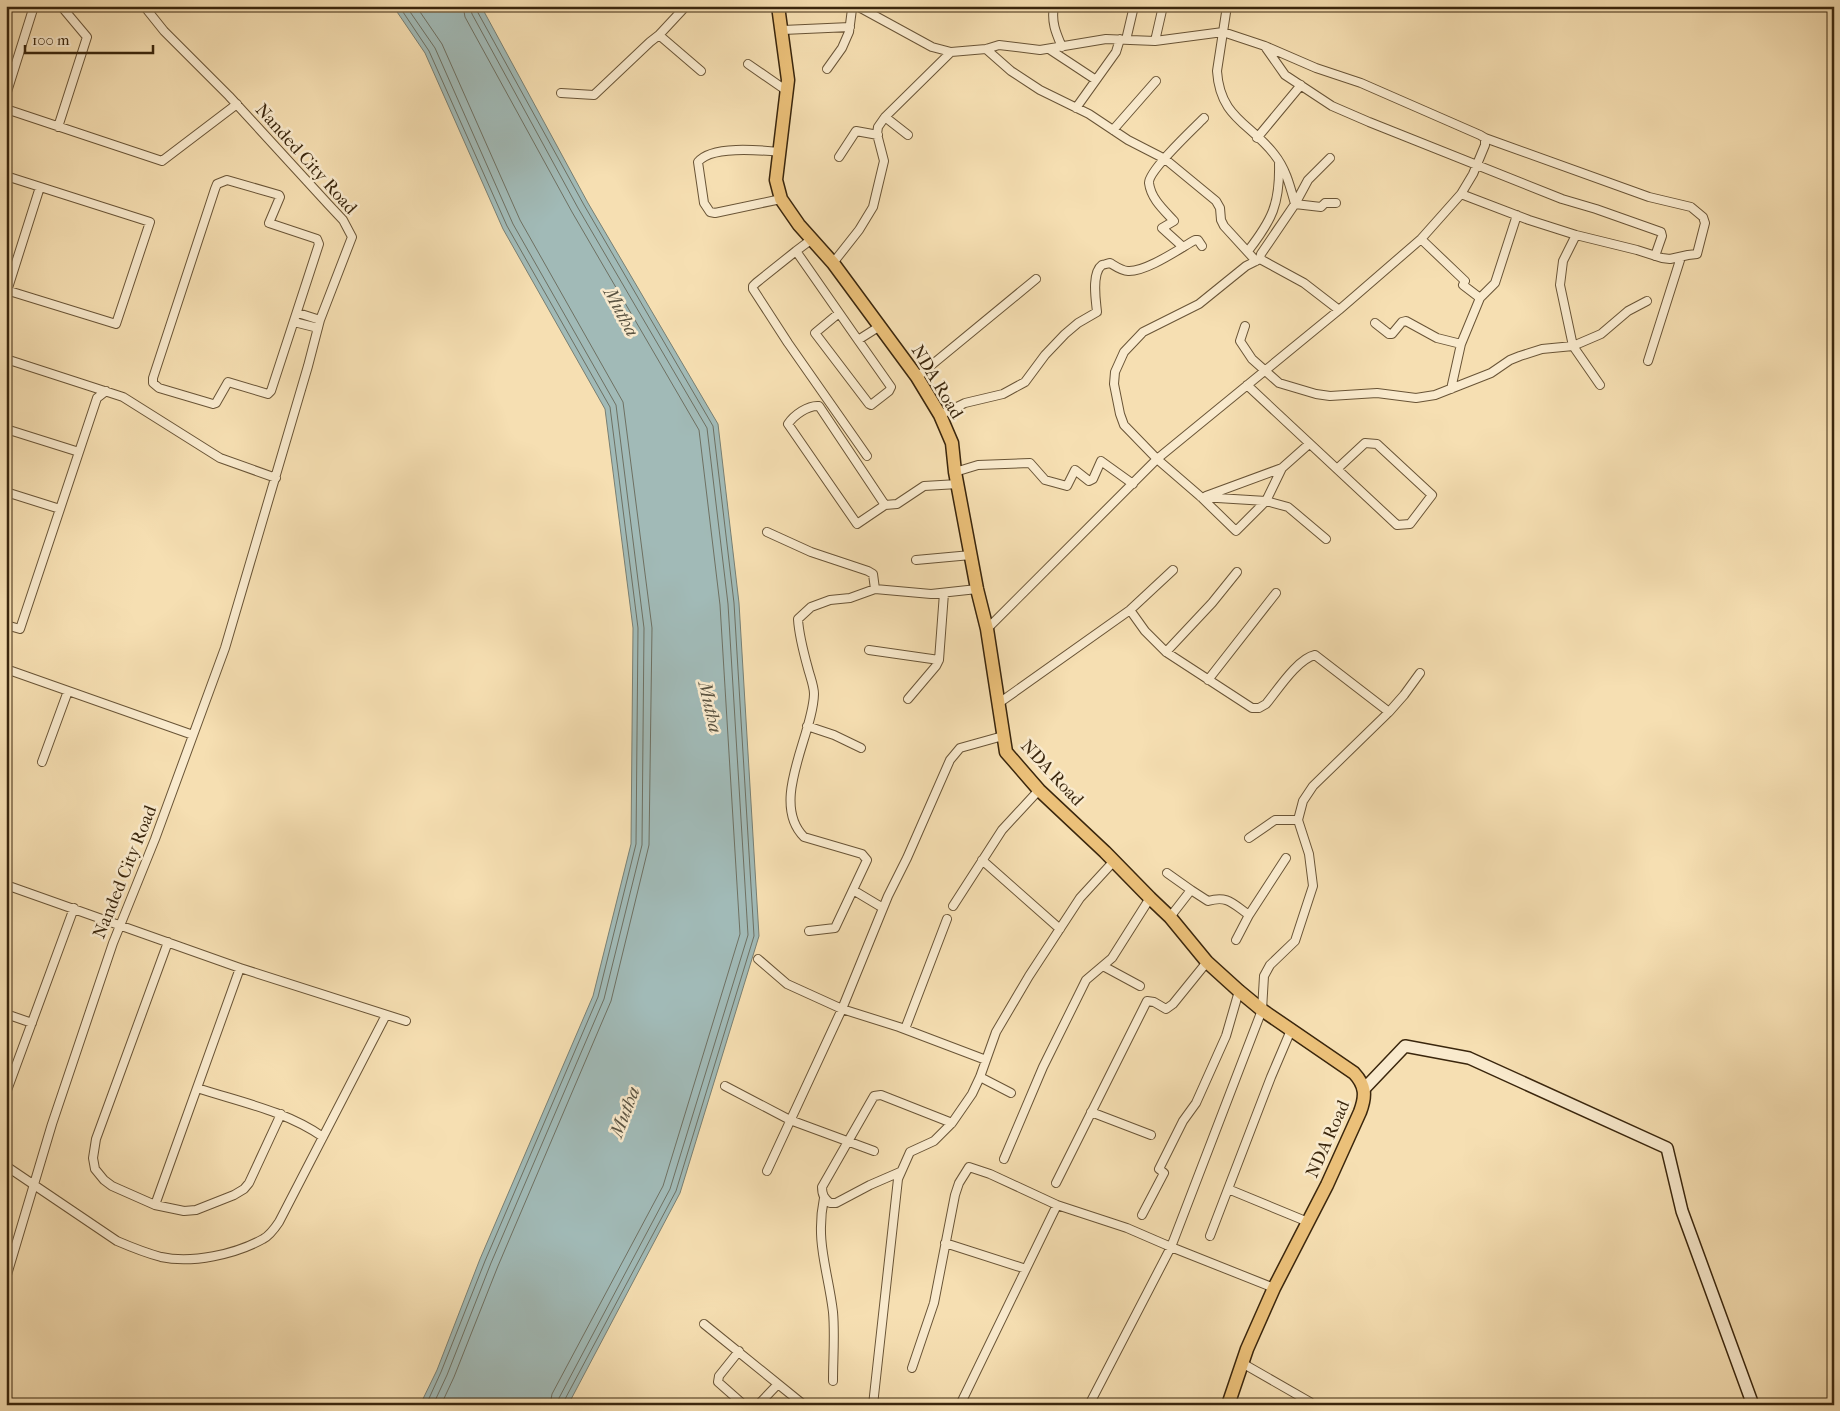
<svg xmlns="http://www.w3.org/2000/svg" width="1840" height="1411" font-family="'IM FELL French Canon',serif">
	<rect width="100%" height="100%" fill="#f6dfb2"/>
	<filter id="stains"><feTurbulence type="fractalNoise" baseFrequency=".004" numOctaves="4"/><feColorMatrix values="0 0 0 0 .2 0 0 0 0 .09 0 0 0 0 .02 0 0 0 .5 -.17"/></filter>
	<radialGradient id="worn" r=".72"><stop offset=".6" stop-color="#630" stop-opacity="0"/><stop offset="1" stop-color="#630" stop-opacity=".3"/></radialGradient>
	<path fill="#a1bab7" stroke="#787f73" d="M393,6H481L588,203L718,424L739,603L759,936L680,1193L568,1405H420L437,1370L480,1259L593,996L631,844L633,628L605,409L503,229L425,53Z"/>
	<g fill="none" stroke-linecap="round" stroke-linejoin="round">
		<path stroke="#6e7062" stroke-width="1" d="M399,6L429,51L507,226L610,407L638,628L636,844L598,997L485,1261L441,1372L426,1405
			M406,6L435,48L513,224L616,405L644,628L642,845L604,999L491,1263L447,1375L433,1405
			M416,6L442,44L520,220L623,402L652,628L649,845L611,1001L498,1266L454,1377L441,1405
			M463,6L465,17L572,212L699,430L720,605L740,934L663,1186L552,1394L550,1405
			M470,6L472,14L578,208L707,428L728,604L748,935L670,1189L559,1398L558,1405
			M477,6V11L584,205L713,426L734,603L754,936L676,1191L564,1401V1405"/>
		<g stroke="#695436" stroke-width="10">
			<path id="street" d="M857,6L932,47L951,52
				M1054,6C1051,22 1056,33 1062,47
				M1227,6L1217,71C1220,118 1250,123 1274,154C1286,169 1290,186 1295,204L1321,207L1325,203H1336
				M783,30L850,27
				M659,35L701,71
				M1126,40L1134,6
				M1155,41L1163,6
				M1266,48L1285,75L1332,106L1369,122L1562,199L1596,209L1661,232L1662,236L1655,256
				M986,49L1011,71L1040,90L1089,114L1128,140L1165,159L1216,201L1220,208L1221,220L1224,226L1256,261
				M1049,49L1096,80
				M748,64L787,91
				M827,69L842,48L849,32L852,9
				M561,93L594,95L650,42L659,35L686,6
				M6,95L34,6
				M1076,108L1116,52L1120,39
				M6,109L162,161L237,104
				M885,117L908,135
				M58,127L87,37L61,6
				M1113,130L1156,81
				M1257,138L1301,85
				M780,152C760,150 711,145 698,162L704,203L710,212L715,213L781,199
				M839,157L856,131L878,135
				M1330,158L1308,180L1295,204L1261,254L1260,259L1304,283L1339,310
				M6,176L150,222L116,324L6,290
				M227,180L279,195L280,197L269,223L317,239L319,244L271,391L268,394L228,382L216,403L213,404L159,388L153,383V378L215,189L217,184Z
				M1576,235L1563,261L1560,285L1573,346L1600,385
				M812,239L796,251L858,340L880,326
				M1421,239L1465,281L1463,285L1480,298
				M1183,247L1162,228L1174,221C1164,210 1151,199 1149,183C1148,171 1194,128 1204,118
				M796,251L756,283L753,286V289L788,343L867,456
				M1248,251C1272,220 1280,204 1279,164
				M1260,259L1246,266L1199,304L1143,332L1124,352L1115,372L1114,384L1120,414L1124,425L1157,459L1201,497L1236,531L1266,501L1282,468
				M833,263L859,230L873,207L884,161L877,134L878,127L885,117L951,52L986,49L999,45L1040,50L1106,39L1155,41L1223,32L1265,46L1316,68L1361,83L1480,135L1485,138L1649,197L1691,207L1703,217L1705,223L1697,254L1688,255L1670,259L1662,258L1637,250L1576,235L1529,220L1461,194
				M7,291L40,187
				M298,313L320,320
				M839,313L815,333L869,404L871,405L889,391L891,387L858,340
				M294,322L318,328
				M1375,323L1389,334H1392L1402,322L1406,321L1437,338L1461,344
				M1245,326L1240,341L1252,359L1279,383L1316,394L1330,396L1377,393L1416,398L1435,395L1491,373L1510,360L1520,356L1542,349L1573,346L1601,334L1628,311L1647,301
				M6,359L123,397L220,458L276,478
				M1648,361L1681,257
				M917,377L1036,279
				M1247,385L1397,525L1410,524L1432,495L1377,444L1365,443L1337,469
				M1451,389L1461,344L1480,298L1495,283L1517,215
				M940,415L965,403L1003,394L1025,382L1045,355L1065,334L1078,323L1097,312C1096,301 1091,273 1102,265C1103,265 1109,263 1110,263C1115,266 1122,271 1128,271C1146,272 1179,249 1195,240H1198L1202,246
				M6,429L79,452
				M955,472L978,465L1030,463L1045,480L1067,486L1075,470L1089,481L1093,479L1101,461L1133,484
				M6,492L60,509
				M1206,496L1282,468L1309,444
				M1201,497L1266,501L1288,507L1326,539
				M885,505L857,524L788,424C794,415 808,405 819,406L885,505L897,504L924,486L958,484
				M767,532L811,552L868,571L873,574L875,589
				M916,560L971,555
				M1130,610L1173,570
				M6,625L20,629L97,398L106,391
				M987,629L1157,459L1339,310L1421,239L1461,194L1473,174L1485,145V138
				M869,650L939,660
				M1166,652L1212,603L1237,572
				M6,669L193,735
				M1208,680L1276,593
				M908,699L936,666L939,660L944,593
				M1389,712L1404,695L1420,673
				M807,726L834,735L861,748
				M42,762L68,691
				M1249,838L1275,820H1298
				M982,860L1060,929
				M1167,873L1191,890L1170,917
				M6,885L240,968L406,1021
				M853,890L883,908
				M1191,890L1208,901C1228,895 1233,904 1249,915L1286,858
				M953,906L1002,830L1039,790
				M809,931L835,928L867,860L862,854L804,837C769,802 813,735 814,694C814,687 811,679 809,672C804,654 799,637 798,619L811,607L830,600L850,598L875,589L931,594L977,589
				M1236,940L1249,915
				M168,942L96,1139L93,1158L95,1169L104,1180L112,1186L155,1205L184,1211L196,1210L234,1195L244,1189L249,1183L281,1114
				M758,959L787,984L842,1009L899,1027L986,1060
				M1103,966L1140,986
				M6,1014L32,1023
				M905,1029L947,919
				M1291,1030L1271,1077L1228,1189L1308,1222
				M980,1077L1011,1093
				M725,1086L790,1120L874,1151
				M197,1088C240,1102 286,1111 323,1137
				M6,1093L74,908
				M1091,1112L1151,1135
				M1004,1159L1043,1067L1086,980L1112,958L1150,898
				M6,1166L117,1241C131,1247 146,1253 161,1257C192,1264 236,1254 263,1239C269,1236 275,1228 279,1222L386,1015
				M767,1171L842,1009L888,896L907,858L950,760L960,748L1003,736
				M900,1172L870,1185L836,1203H830C824,1198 822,1195 822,1187L874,1096L881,1095L952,1123
				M1056,1183L1147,1001L1154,1002L1166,1009L1173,1004L1207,962
				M824,1198C815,1242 828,1270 833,1312C835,1334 833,1359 833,1381
				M155,1205L240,968
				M1142,1215L1164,1173L1159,1169L1183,1121L1196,1103L1226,1036L1239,991
				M1210,1236L1228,1189
				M945,1243L1026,1269
				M6,1278L52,1124L113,943L155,839L225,648L308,366L320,320L352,237L343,220L328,204L229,96L164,31L144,6
				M704,1324L804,1405
				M739,1351L719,1376L718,1382L744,1405
				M1242,1363L1310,1402
				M912,1368L934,1303L955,1195L959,1183L969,1167L990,1174L1057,1205L1127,1228L1171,1247L1262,1010L1264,976L1270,965L1295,941L1313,886L1309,854L1298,820L1303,801L1313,786L1389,712L1315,655C1297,659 1277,691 1266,704L1259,708H1252L1166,652L1145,631L1130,610L999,703
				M758,1405L778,1384
				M873,1405L898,1179L910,1152L934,1141L952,1123L972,1094L980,1077L996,1032L1029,976L1080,898L1114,861
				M960,1405L1057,1205
				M1089,1405L1171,1247L1274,1288"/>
		</g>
		<g stroke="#3a260d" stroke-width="14">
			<path id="secondary" d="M1365,1088L1405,1046L1469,1058L1667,1148L1682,1211L1753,1405"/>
		</g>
		<g stroke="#3a260d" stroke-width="15">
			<path id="primary" d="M778,6L788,80L776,180L781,199L799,225L833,263L917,377L940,415L952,443L955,472L977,589L987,629L1006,752L1039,790L1105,852L1150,898L1170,917L1207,962L1239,991L1262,1010L1354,1073C1366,1086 1366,1096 1360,1112L1327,1185L1274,1288L1247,1349L1228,1405"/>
		</g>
		<use href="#street" stroke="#f9eacd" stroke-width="8"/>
		<use href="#secondary" stroke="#f9eacd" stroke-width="11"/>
		<use href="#primary" stroke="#ebc079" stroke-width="12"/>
	</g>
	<g text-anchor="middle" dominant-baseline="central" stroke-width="5" stroke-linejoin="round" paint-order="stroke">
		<g font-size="18" fill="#3a260d" stroke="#f9eacd">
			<text transform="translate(306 159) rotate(48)">Nanded City Road</text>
			<text transform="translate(937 382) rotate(59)">NDA Road</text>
			<text transform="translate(1052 773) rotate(47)">NDA Road</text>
			<text transform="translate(125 872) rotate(-68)">Nanded City Road</text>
			<text transform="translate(1328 1139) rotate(-66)">NDA Road</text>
		</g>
		<g font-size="19" font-style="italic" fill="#595240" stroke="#f9eacd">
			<text transform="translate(621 312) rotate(62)">Mutha</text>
			<text transform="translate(710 707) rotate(77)">Mutha</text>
			<text transform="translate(625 1112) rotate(-69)">Mutha</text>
		</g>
	</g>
	<rect width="1840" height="1411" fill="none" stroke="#f6dfb2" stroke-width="25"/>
	<rect x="8" y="8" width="1825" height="1396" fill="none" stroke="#3a260d" stroke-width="2.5"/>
	<rect x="12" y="12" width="1815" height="1386" fill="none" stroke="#3a260d"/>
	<path d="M25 45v8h128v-8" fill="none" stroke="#3a260d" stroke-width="2.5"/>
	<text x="32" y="45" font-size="15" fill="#3a260d" stroke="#f9eacd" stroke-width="4" paint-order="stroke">100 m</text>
	<rect width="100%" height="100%" filter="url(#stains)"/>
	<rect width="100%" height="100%" fill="url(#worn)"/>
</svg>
